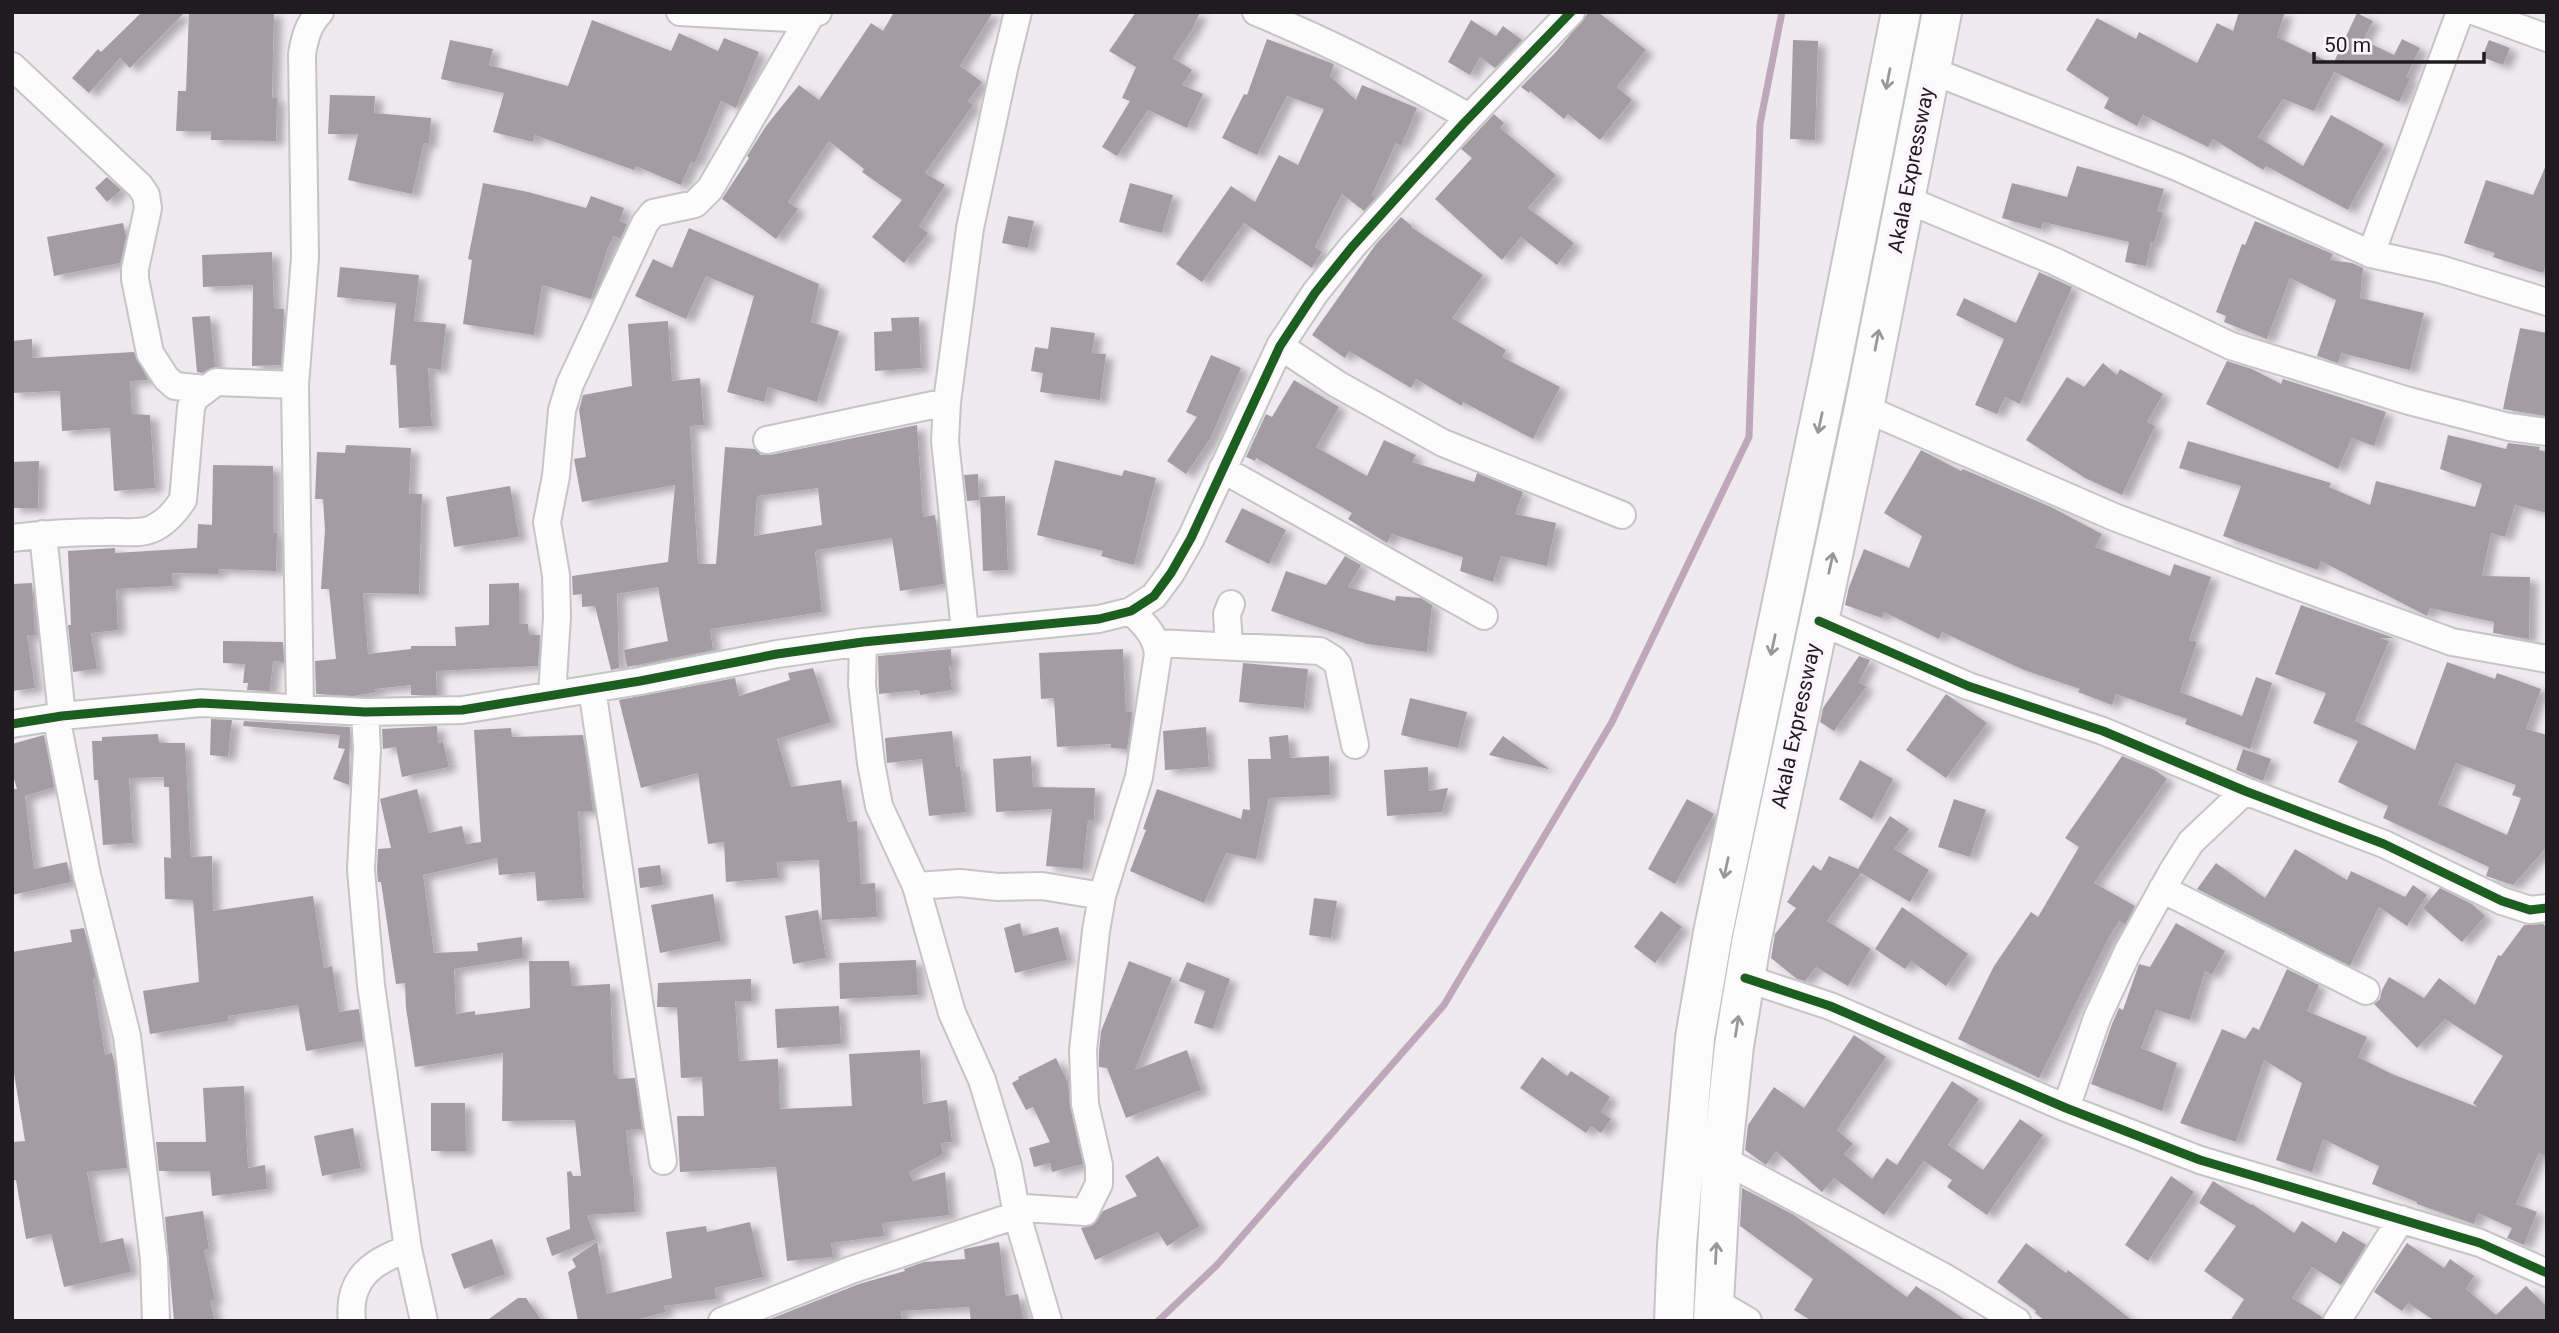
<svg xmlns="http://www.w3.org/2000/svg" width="2559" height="1333" font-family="Roboto,sans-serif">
	<defs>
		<filter id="shadow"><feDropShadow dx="8" dy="4.5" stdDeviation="3.5" flood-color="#0004"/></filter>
	</defs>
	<rect width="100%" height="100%" fill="#eeeaee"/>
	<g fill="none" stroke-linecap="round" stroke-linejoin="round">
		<path stroke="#bea7ba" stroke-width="7" d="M1158,1321L1217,1265L1444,1005L1612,722L1749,437L1760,124L1782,12"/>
	</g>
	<path fill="#a49ca3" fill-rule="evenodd" filter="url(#shadow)" d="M142,12H185L130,68L120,58L89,93L72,78L98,49L101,52Z
		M189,12H274L272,98H277L276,141L211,140V131H176L178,91H186Z
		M894,12H993L960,66L982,82L968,101L973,105L925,173L945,185L919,226L928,233L904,263L872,237L902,200L862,172L864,169L829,141L788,202L798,209L776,239L722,199L749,158L747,156L766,126L799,85L819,100L871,23L883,31Z
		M1136,12H1200L1193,28L1173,58L1192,70L1182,85L1203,94L1187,128L1148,110L1117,156L1102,147L1130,101L1122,98L1136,67L1109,51Z
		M1589,12H1598L1646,50L1617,87L1632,100L1600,140L1568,114L1564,119L1530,91L1529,93L1521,87L1555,53Z
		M2239,12H2285L2277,37L2333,64L2357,13L2373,21L2363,40L2394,55L2402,39L2420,48L2406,77L2410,79L2399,102L2334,72L2314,111L2283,99L2258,137L2303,166L2331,115L2384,144L2348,210L2266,166L2263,170L2213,139L2208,147L2143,115L2137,126L2104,108L2109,98L2066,70L2097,18L2136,39L2139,32L2197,63L2217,23L2233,31Z
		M592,20L671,51L679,33L718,51L724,38L759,52L736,108L721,101L695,163L691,162L681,185L636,166L634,170L535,135L533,142L493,132L504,93L441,79L450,40L493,49L489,65L568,86Z
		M1471,20L1496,36L1503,26L1522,40L1495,68L1480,57L1470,75L1448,62Z
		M1267,39L1334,64L1330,76L1356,100L1362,85L1417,108L1401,146L1396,143L1372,195L1375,198L1364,211L1342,194L1315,247L1322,252L1312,268L1244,223L1202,282L1176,264L1231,186L1255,202L1279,155L1298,165L1324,109L1287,96L1257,155L1222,138L1244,94L1247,95Z
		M1793,40L1818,41L1815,140L1790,139Z
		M2489,40L2510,48L2503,65L2482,57Z
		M330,95L375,96L374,113L431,118L429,144L424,143L412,194L348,180L358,134H328Z
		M1494,114L1504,123L1500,128L1556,175L1528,208L1574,243L1557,265L1521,237L1502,260L1435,199L1472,158L1461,149Z
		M2547,163V261L2543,273L2493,257L2495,253L2464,243L2486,180L2533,195Z
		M2077,166L2164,189L2157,211L2163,213L2154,243L2151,242L2146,266L2125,262L2129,242L2043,222L2041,229L2002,218L2012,183L2067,197Z
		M107,177L121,190L107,202L95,188Z
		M483,183L528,192L586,208L591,196L624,208L620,221L627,224L620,239L614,236L608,248L591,299L542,285L534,335L463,324L472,260L468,259Z
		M1130,183L1173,195L1162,233L1119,222Z
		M1008,216L1034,221L1028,248L1002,243Z
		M1401,217L1412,226L1411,227L1483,275L1452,318L1506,350L1502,357L1560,387L1533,439L1463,402L1462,406L1416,379L1411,388L1349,351L1345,358L1312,335L1376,244Z
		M2255,221L2333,254L2330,260L2352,263L2363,268L2360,298L2424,313L2410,370L2341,353L2338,363L2317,356L2336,300L2290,278L2267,339L2224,322L2226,316L2216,312L2242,244L2245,245Z
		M123,223L126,237L120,263L54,276L47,237Z
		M689,228L819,284L811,322L839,331L817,402L768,387L764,402L727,392L754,296L706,276L686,319L635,296L653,259L672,268Z
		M272,252L274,309H284L281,365L252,366L253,285L203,287L202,255Z
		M340,267L419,275L414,321L446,324L441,370L428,368L432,426L399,428L396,365H390L396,303L337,297Z
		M2039,272L2072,287L2020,404L2005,397L1997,414L1975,405L2004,339L1956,315L1964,298L2016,323Z
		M210,316L215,367L202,373L197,372L192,317Z
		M919,317L921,368L875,371L874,332L892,331L891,318Z
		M668,321L672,381L700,378L704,425L690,426L698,564H716L725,447L755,449L761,455H770L917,425L923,517L935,515L944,584L900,591L892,538L817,550L815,552L822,612L710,629L713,650L627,667L624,650L668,641L658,587L617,594L619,668L611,670L595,606L582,607V594L573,595L572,576L668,562L675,485L582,502L574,459L586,457L579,410L583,395L632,386L628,324ZM818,488L822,525L754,536L757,496Z
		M1051,327L1095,333L1092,353L1106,354L1100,400L1040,392L1043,373L1031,371L1035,347L1048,349Z
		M2520,328L2547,333L2546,416L2503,409Z
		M32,339V358L134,352L148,380L130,381L132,414L150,415L155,488L114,491L110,428L62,431L60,391L12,393V341Z
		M1211,355L1241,368L1210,439L1186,474L1167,461L1197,417L1186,412Z
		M2227,361L2252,369L2281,384L2283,379L2386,412L2374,446L2352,438L2338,469L2206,404Z
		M2103,363L2117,375L2120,369L2163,394L2147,422L2155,426L2122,495L2085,478L2026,440L2067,377L2084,387Z
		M1294,380L1339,407L1316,447L1367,476L1384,440L1416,455L1412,462L1474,482L1477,473L1523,492L1515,514L1556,523L1547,566L1501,556L1493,582L1460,571L1463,557L1392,534L1387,543L1348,519L1352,513L1256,458L1255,461L1246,457L1266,414L1272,417Z
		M2448,435L2506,449L2508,443L2540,447L2539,450L2547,452V513L2515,505L2505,537L2491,533L2482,576L2530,577L2529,639L2493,633L2494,622L2430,608L2427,616L2321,561L2318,570L2223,536L2241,486L2179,468L2188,441L2331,483L2329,487L2370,505L2376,481L2475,507L2482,484L2440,469Z
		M346,445L411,448L409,494H422L419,594L363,593L368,654L411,649V646H456L455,627L489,625V584L519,583V624H528L529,635H540L538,666L436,671L437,695H411V685L375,689L376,692L354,696L316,694L315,661L336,659L329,589H321L325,530L323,499H315L317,452L345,453Z
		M1921,450L1961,471L1963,469L2051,507L2102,534L2095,547L2170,576L2174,564L2211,577L2189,640L2197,642L2180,692L2242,716L2256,677L2272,683L2250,749L2185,724L2187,719L2116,694L2112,705L2078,692L2080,689L2024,670L1942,632L1939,639L1884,612L1882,618L1845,605L1849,587L1864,549L1909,568L1922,536L1884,513Z
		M1055,460L1122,476L1124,470L1156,478L1134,565L1101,556L1103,551L1037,535Z
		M39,461L38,508H12V462Z
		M213,465L273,466V533H277L276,571L218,569V574L172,573L173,586L116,589L118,630L91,633L97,669L73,672L68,625H71L68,551L115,548V553L197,548L198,524L212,525Z
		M978,474L979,500L967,501L964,475Z
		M510,486L519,537L454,547L446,497Z
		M1005,496L1008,570L983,571L980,497Z
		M1242,508L1286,530L1269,564L1225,542Z
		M1345,556L1361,565L1348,587L1395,601L1396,596L1421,598L1432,605L1427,652L1367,644L1271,611L1286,571L1326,585Z
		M32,583L35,635H27L35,688L12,691V584Z
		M2301,605L2394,638H2380L2389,641L2355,721L2415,750L2447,662L2495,679L2497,673L2541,689L2526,729L2547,735V847L2513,885L2486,876L2489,867L2383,818L2388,806L2338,782L2358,741L2313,723L2326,693L2275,674ZM2456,763L2516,785L2512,795L2521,798L2507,835L2438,804Z
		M223,641L283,642L284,662L273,661L270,691L247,690L248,683H243L245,664L223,663Z
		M951,649L952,666H949L952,690L920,695L919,690L879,694L878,656Z
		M1123,649L1126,712H1132L1127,749L1111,748V744L1057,747L1054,698L1041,699L1039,653Z
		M1859,656L1870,660L1859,682L1866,687L1834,731L1820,722L1823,708Z
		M1243,663L1308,669L1304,708L1239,702Z
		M813,668L831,722L777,739L791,787L841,780L848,822L857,821L861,884L875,883L877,917L822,920L819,860L777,862L778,878L726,882L724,842L708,844L698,773L641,788L619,700L735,678L739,696L790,680L788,673Z
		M1946,694L1987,723L1946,778L1906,750Z
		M1410,698L1467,712L1458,748L1401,735Z
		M211,719L232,720L228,757L210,755Z
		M244,721L350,727L349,785L333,779L345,749L338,748L340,735L243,726Z
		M437,726L438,743L443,742L449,767L402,777L396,747L383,749L382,729Z
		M1206,727L1209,767L1165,770L1163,731Z
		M511,728L512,737L583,735L593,811H578L584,898L537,901L535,872L499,875L497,858L423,875L434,953L478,951L477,943L522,937L523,958L454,969L456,1014L475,1011V1015L530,1008L529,961H569L572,986L610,984L614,1075L617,1074L618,1079L635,1078L642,1129L626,1130L631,1176H633L635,1212L587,1215L596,1239L552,1256L546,1238L570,1229L567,1172L571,1171L573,1176H581L575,1120L502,1121L503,1053L415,1067L406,1008L405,983L396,984L381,882H378L377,870L378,849L391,848L380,799L417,789L429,833L462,826L466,844L481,842L474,730Z
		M952,731L956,767L960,766L966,812L929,816L922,759L887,763L885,738Z
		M158,734L159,743H185L191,857L212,856L213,911L313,896L324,968L332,966L339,1012L359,1009L363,1041L306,1051L298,1005L228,1016L229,1021L150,1034L143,991L199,982L193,900L165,899L164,857L171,858L169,787H164V777L129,778L133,843L103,845L98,780H94L92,741H102V737Z
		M44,735L54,787L25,796L34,869L67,862L71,882L12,895V789H17L12,772V744Z
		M1288,735L1290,758L1329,756L1330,795L1269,798L1256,859L1226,853L1204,903L1130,871L1146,830L1143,829L1157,789L1241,819L1243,809L1250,810L1248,759H1271L1269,737Z
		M1503,736L1548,768V769L1489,755Z
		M2243,749L2271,759L2263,781L2236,770Z
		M1031,756L1033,787L1095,788L1094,820H1088L1083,869L1046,866L1052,809L996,812L993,759Z
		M2122,756L2155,770L2167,779L2094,883L2135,906L2125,924L2119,921L2108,939L2039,1078L1958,1039L1994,966L2031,912L2038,917L2079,847L2065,838Z
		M1860,760L1893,779L1872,819L1839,799Z
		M1428,767L1429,791L1448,788L1442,812L1387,816L1384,770Z
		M1687,799L1714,814L1675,884L1648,869Z
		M1954,799L1986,810L1970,857L1938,847Z
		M1890,816L1909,829L1894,849L1929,870L1910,902L1861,873L1827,921L1871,949L1848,986L1816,967L1805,981L1797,979L1771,958L1775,934L1796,908L1787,902L1813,865L1821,871L1829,856L1858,869Z
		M2295,849L2347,880L2351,871L2405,897L2413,885L2427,895L2407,926L2379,907L2350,966L2197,889L2216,863L2265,898Z
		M660,865L663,885L640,888L638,868Z
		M2440,888L2472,904L2485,916L2462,942L2423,908Z
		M713,894L721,941L660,953L651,905Z
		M1314,898L1337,901L1331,938L1309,935Z
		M1902,907L1968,954L1946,986L1911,961L1905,969L1875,949Z
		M818,910L826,958L793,964L785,916Z
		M1661,911L1682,927L1655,963L1634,947Z
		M1020,923L1023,936L1058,927L1067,960L1015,973L1004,928Z
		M2176,923L2225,951L2212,975L2205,971L2190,1020L2156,1010L2141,1048L2177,1063L2162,1111L2091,1084L2112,1024L2119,1008L2123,1010L2139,964L2150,967Z
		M2543,924L2547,928V1157L2539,1153L2516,1204L2537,1212L2524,1245L2507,1238L2512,1228L2478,1213L2474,1224L2417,1204V1202L2372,1184L2379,1166L2323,1139L2312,1172L2276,1160L2302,1083L2264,1060L2236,1142L2180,1123L2222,1029L2245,1039L2253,1027L2259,1030L2287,969L2319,985L2307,1011L2367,1037L2358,1057L2392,1074L2477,1107L2473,1103L2503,1056L2445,1019L2417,1048L2374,1004L2380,999L2382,990L2389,977L2424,998L2439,978L2475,1005L2498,955L2501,956L2524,925Z
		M84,928L96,978L93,979L105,1055L112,1053L114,1062L127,1168L87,1172L100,1243L123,1238L131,1272L64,1287L51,1234L26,1239L16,1180L12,1181V1142L25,1141L12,1061V952L72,942L70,930Z
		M916,960L918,995L840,999L839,963Z
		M1129,961L1172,978L1135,1070L1187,1050L1201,1090L1126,1118L1107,1068L1099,1067V1051L1101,1031Z
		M1187,962L1230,979L1213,1029L1194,1023L1205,991L1179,981Z
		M751,979V1001H735L739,1061L778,1059L780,1109L852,1106L849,1054L920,1050L923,1104L947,1100L952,1142L941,1143L943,1154L909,1172L913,1181L945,1172L949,1215L882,1223L884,1236L831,1243L833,1257L787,1261L776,1167L680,1172L677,1116H704L702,1077L681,1078L677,1007H657L658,983Z
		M839,1006L841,1044L777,1048L775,1009Z
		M1854,1035L1886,1057L1837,1130L1853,1144L1844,1154L1872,1179L1887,1158L1897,1165L1952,1081L1979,1099L1948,1145L1983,1170L2020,1119L2043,1135L1987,1215L1947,1187L1952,1180L1924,1161L1884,1215L1834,1178L1822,1192L1776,1151L1766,1165L1745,1150L1748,1125L1774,1087L1804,1108Z
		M1542,1057L1567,1076L1571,1071L1610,1097L1601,1112L1611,1119L1601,1133L1591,1126L1586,1133L1520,1088Z
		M1056,1058L1068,1083L1070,1107L1083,1164L1052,1172L1050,1163L1034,1167L1029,1148L1050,1142L1033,1107L1026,1110L1012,1083L1019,1079L1018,1077Z
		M244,1086L248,1168L265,1165L267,1189L212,1196L210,1171H159L156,1142H206L203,1088Z
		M431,1103H465L466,1151H431Z
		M353,1128L361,1168L322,1176L314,1136Z
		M1158,1156L1200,1226L1167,1246L1158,1232L1095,1260L1081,1228L1093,1225L1103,1211L1137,1196L1125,1176Z
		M2171,1176L2194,1192L2148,1261L2125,1245Z
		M2213,1181L2251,1205L2252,1204L2294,1233L2302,1221L2336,1243L2343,1231L2366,1245L2341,1285L2312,1267L2292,1298L2322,1317L2321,1321H2230L2244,1299L2204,1271L2236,1226L2199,1203Z
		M1742,1188L1794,1215L1907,1297L1916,1286L1967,1321H1812L1794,1310L1813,1279L1740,1226Z
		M203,1211L209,1249L204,1250L215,1300L210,1301L215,1321H174L165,1217Z
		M750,1222L763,1277L715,1288L716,1299L664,1306L666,1312L632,1321H578L568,1272L576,1267L572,1259L597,1242L607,1294L672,1278L666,1232L706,1226L707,1232Z
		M492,1239L505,1274L464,1289L451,1254Z
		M999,1242L1006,1296L1018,1294L1024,1321H971L969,1307L901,1311L902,1321H765L859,1284L905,1271L904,1269L924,1262L965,1259L964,1249Z
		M2026,1243L2066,1273L2068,1270L2133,1321H2045L2035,1313L2036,1311L1997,1282Z
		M2407,1243L2444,1268L2450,1259L2474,1276L2466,1289L2496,1315L2526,1286L2547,1307V1321H2435L2408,1303L2402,1311L2374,1292Z
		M518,1298H526L542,1321H486Z"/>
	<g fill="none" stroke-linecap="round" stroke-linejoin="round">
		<g stroke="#c6c4c6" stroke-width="30">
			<path id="street" d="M680,12L789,18L818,12
				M1256,12C1329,42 1400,78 1469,117
				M2476,12L2547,38
				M12,66L140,186L146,195L148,208L135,269V279L150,353L166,378L175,386L206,389
				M1930,70L2177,167L2371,254L2440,269L2547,302
				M1905,199L2054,261L2231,346L2409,401L2509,427L2547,432
				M2371,254L2460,12
				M1280,346L1337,384L1443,443L1622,515
				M1864,408L2114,517L2279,579L2452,642L2547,659
				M767,440L947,402
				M1222,469L1484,616
				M43,534L62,716
				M12,538C43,534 73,532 104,532C119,531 138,535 152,529C166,523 175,512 183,500L191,407L195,398L216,382L295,385
				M1819,621L1968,686L2103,731L2245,791L2384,844L2502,901L2530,910L2547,908
				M965,631L945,441L947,402L970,228L1004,69L1018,12
				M863,642L862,684L871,763L879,806L916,886L952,1013L982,1080L1008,1166L1017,1215L1048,1321
				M1157,643L1320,651L1333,659L1338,665L1355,745
				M1229,645L1227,614L1231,604
				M592,689C615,846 640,1003 663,1161
				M552,695L557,617L556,575L547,522L556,476L562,410L570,384L645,223L653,213L695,204L710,189L811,15
				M300,707L295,385L305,257L302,54C305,37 308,25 320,12
				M365,712L367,749L361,870L371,985L408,1249L424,1321
				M56,716L87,875L127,1036L154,1260L156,1321
				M12,724L62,716L201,703L365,712L462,710L640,681L777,654L863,642L1099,619L1131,611L1154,596L1171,573L1191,538L1280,346L1315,293L1352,247L1463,124L1571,12
				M916,886L960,883L998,887L1042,886L1102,896
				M2162,889L2366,991
				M1745,978L1830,1006L2066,1108L2200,1160L2480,1243L2547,1273
				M2066,1108L2097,1018L2128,951L2172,872L2191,842L2245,791
				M1722,1159L1946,1278L2017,1321
				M1018,1217L1025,1208L1085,1212L1099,1184V1165L1085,1104L1083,1050L1096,931L1102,896L1139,777L1158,654C1156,635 1144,624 1131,611
				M1714,1301L1748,1321
				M352,1321C347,1279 372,1261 408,1249
				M722,1321L851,1270L1017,1215
				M2337,1321L2401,1219"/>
		</g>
		<g stroke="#c6c4c6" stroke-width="42">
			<path id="primary" d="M1674,1321L1677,1245L1695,1038L1713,933L1831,367L1901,12
				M1713,1321L1722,1159L1734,1046L1751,943L1864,408L1942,12"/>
		</g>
		<use href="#street" stroke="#fcfcfc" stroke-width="26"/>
		<use href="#primary" stroke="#fcfcfc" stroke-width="38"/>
		<g stroke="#fef5fc" stroke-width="13">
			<path id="cycleway" d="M1819,621L1968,686L2103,731L2245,791L2384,844L2502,901L2530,910L2547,908
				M12,724L62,716L201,703L365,712L462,710L640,681L777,654L863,642L1099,619L1131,611L1154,596L1171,573L1191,538L1280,346L1315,293L1352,247L1463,124L1571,12
				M1745,978L1830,1006L2066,1108L2200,1160L2480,1243L2547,1273"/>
		</g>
		<use href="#cycleway" stroke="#1b5e20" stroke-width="9"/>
	</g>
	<defs><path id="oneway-shaft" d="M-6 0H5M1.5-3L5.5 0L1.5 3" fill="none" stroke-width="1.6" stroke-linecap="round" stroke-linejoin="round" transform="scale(1.75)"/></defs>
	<g stroke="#999799">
		<use href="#oneway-shaft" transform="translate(1888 79) rotate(101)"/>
		<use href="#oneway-shaft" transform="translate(1877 340) rotate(-79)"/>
		<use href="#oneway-shaft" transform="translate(1820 423) rotate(102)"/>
		<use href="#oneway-shaft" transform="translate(1831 563) rotate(-78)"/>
		<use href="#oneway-shaft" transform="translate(1773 645) rotate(102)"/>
		<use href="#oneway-shaft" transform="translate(1726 868) rotate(102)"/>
		<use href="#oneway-shaft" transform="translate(1737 1026) rotate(-81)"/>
		<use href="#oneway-shaft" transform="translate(1716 1253) rotate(-87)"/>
	</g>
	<g text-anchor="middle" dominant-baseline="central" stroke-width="7" stroke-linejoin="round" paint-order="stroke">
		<g font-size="21" fill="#1f1c1f" stroke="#fef5fc">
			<text transform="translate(1911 170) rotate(-79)">Akala Expressway</text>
			<text transform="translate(1796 726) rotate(-78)">Akala Expressway</text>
		</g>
	</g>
	<rect width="2559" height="1333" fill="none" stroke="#1f1c1f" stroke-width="28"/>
	<path d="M2314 52v10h170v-10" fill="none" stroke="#1f1c1f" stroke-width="3.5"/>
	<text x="2324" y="52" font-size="21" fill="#1f1c1f" stroke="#fef5fc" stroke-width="5" paint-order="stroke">50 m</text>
</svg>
